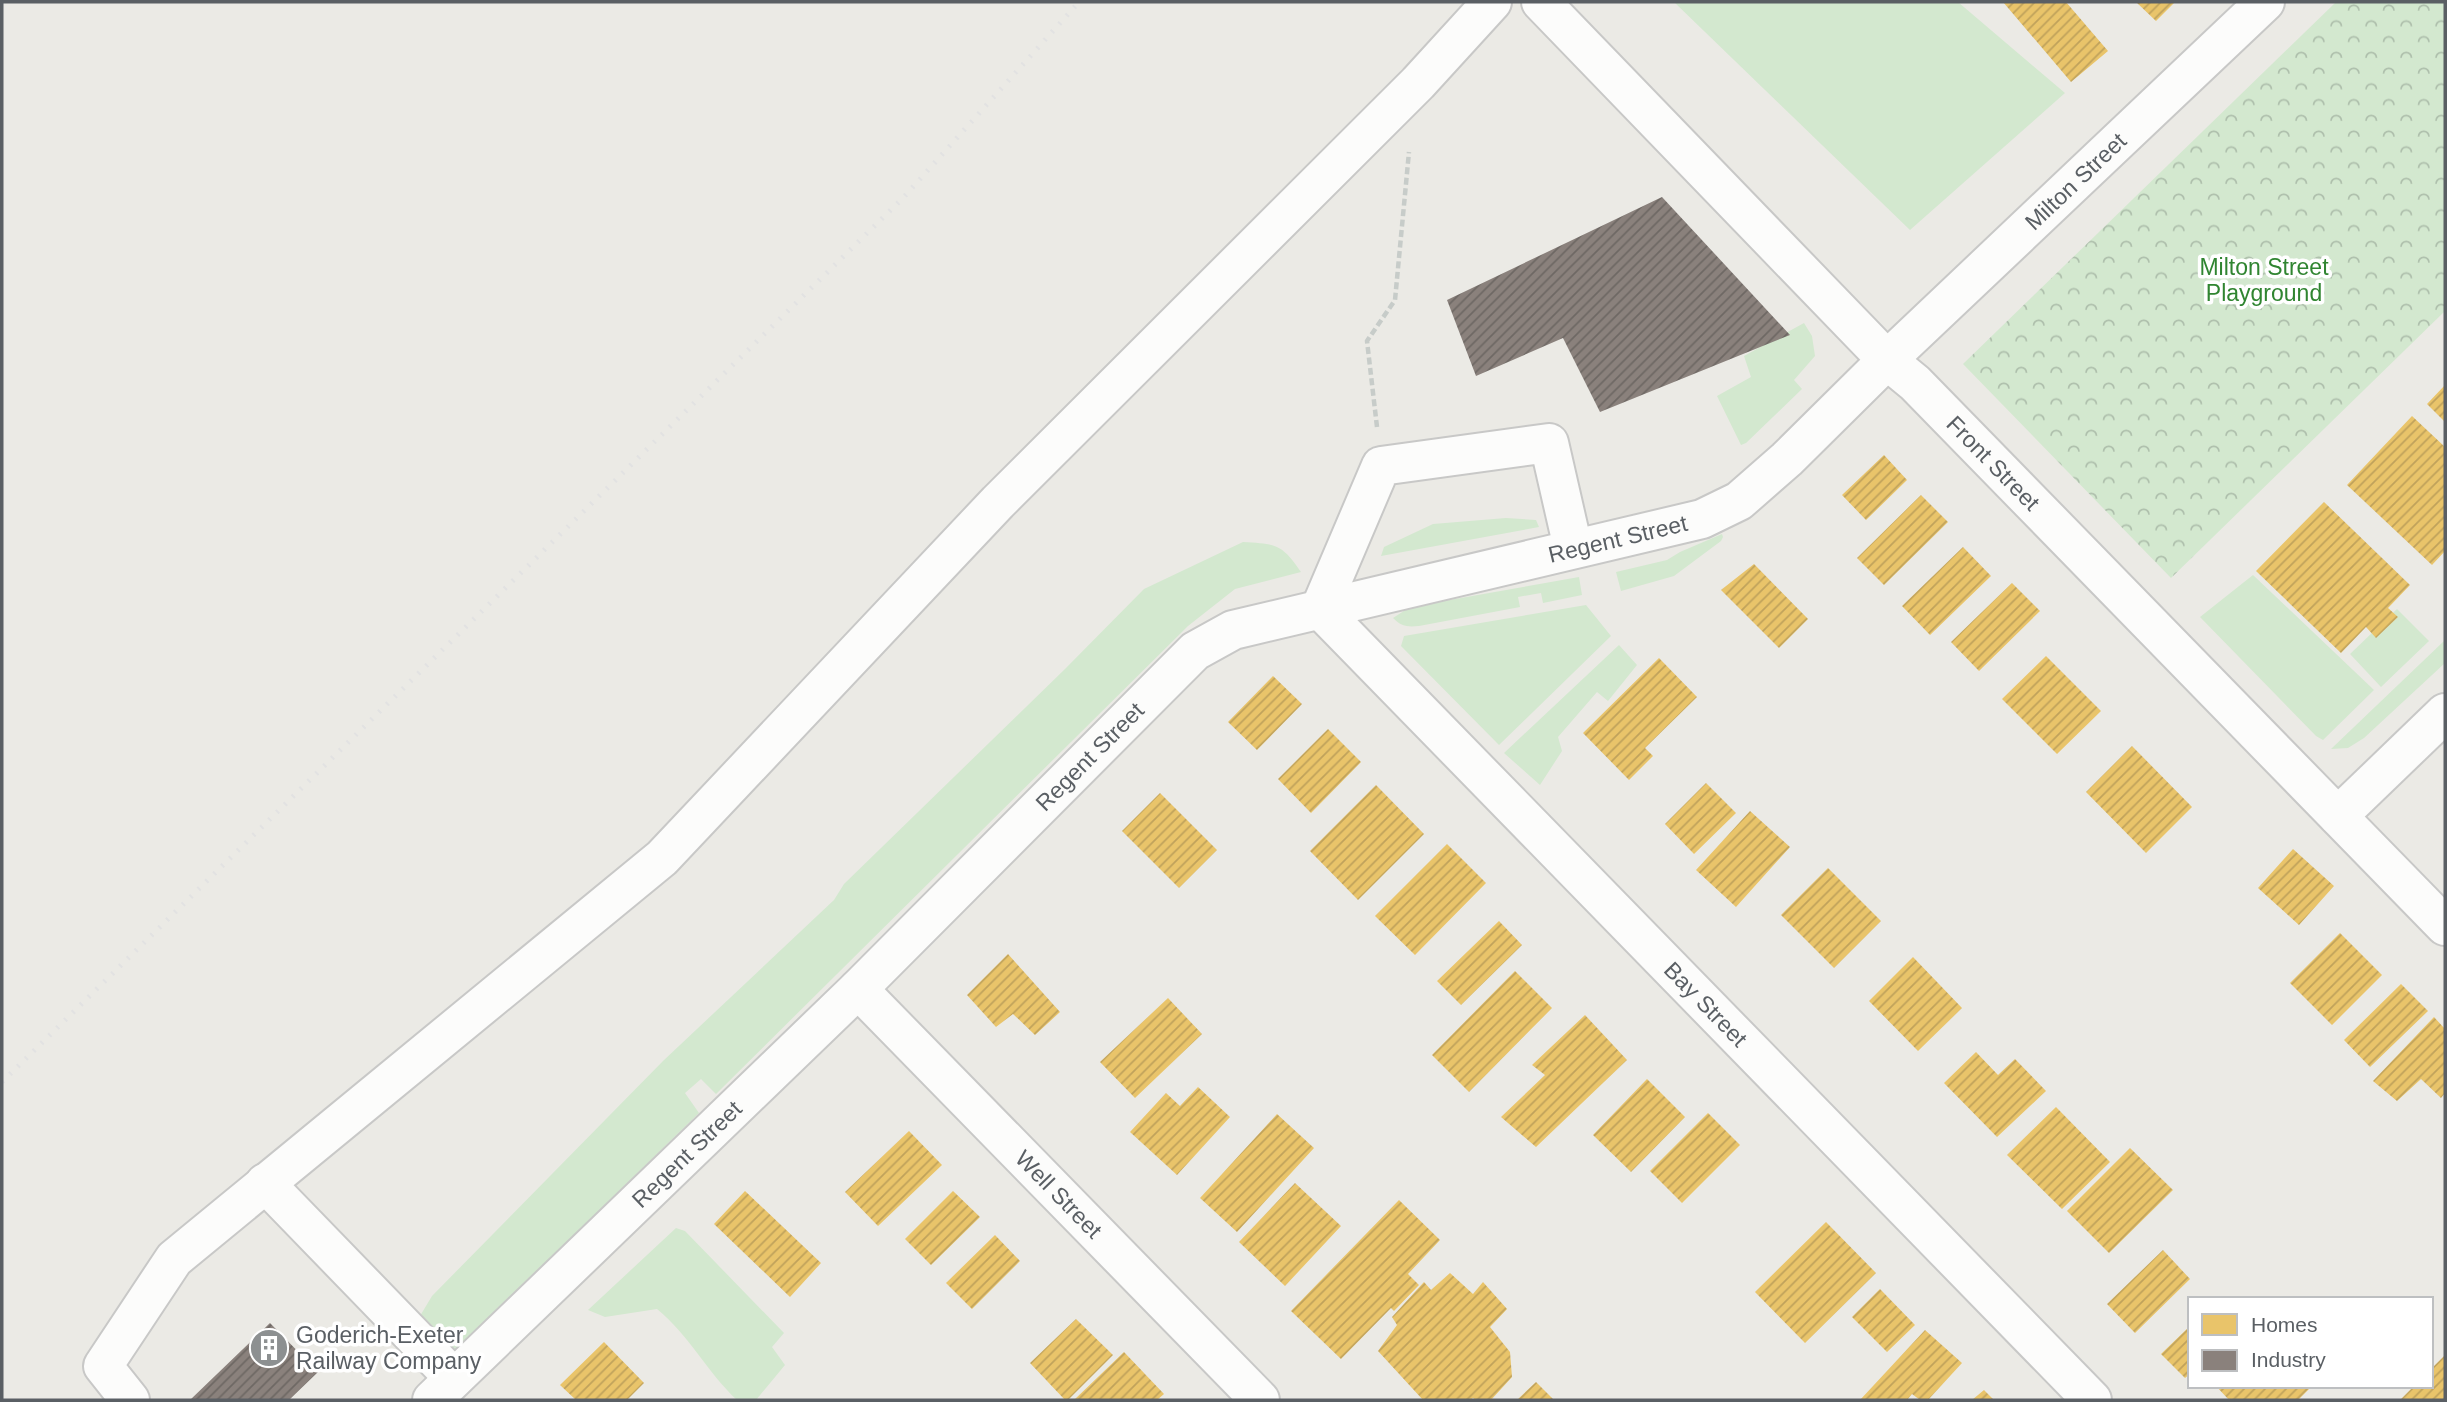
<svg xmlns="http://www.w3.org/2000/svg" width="2447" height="1402" font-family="Arial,sans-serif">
	<defs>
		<pattern id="park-crowns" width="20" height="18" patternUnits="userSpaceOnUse" patternTransform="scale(1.75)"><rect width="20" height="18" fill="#d3e8cf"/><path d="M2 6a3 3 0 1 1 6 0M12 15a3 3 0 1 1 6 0" fill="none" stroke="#aebfac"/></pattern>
		<pattern id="homes-hatch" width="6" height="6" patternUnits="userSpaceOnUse" patternTransform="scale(1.75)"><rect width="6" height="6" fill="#e9c46a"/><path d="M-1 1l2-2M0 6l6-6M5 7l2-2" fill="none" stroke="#c0a25b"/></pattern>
		<pattern id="industry-hatch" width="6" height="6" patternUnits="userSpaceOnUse" patternTransform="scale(1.75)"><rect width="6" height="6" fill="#8a817c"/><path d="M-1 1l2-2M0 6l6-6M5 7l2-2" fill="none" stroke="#6e6864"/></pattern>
	</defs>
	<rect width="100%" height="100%" fill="#ebeae5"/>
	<path fill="#d3e8cf" d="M1674,2H1958L2065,93L1910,230Z
		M1804,323L1812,336L1815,356L1794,380L1802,389L1746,443L1741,445L1717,396L1751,377L1744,356Z
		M1506,518L1536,520L1539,527L1381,556L1384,547L1433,524Z
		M1722,534L1723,537L1721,541L1674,576L1621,591L1616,572L1667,560L1680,552Z
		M1243,542C1277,544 1282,544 1301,572L1235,589L1188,626L716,1094L701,1079L685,1093L699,1113L450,1356L420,1316L432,1296L663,1061L834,900L844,884L1065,669L1144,589Z
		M2253,575L2374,690L2323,740L2316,736L2200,617Z
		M1579,577L1582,595L1543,603L1541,593L1518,597L1520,607L1419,626C1408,627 1402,627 1393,618L1410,607Z
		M1586,605L1611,636L1499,745L1401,646L1404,636Z
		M2397,609L2429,641L2381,687L2350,654Z
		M2444,641L2445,663L2364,738L2348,748L2331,749Z
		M1619,645L1637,665L1608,701L1597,692L1558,737L1562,751L1540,785L1504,753Z
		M676,1228L685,1231L784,1333L772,1347L785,1365L756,1400H737C707,1372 689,1335 657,1309L605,1317L588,1310Z"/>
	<path fill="url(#park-crowns)" d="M2336,2H2445V311L2171,578L1963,364Z"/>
	<path fill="url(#homes-hatch)" d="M2003,2H2066L2108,51L2071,82Z
		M2136,2H2175L2156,21Z
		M2445,385V422L2427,404Z
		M2412,416L2445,447V551L2432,565L2347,485Z
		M1884,455L1907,480L1866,520L1842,495Z
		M1921,495L1948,522L1884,585L1857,558Z
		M2324,502L2410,585L2388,608L2398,617L2376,638L2366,627L2341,653L2256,571Z
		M1963,547L1991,576L1930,635L1902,606Z
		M1754,564L1808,619L1779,648L1721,590Z
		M2012,583L2040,611L1979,671L1951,642Z
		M2046,656L2101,711L2057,754L2002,699Z
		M1659,658L1697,697L1645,748L1653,756L1629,780L1583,733Z
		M1273,676L1302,704L1257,750L1228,722Z
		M1328,729L1361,762L1311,813L1278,779Z
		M2132,746L2192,807L2146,853L2086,792Z
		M1706,783L1736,813L1694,854L1665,824Z
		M1376,785L1424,834L1358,900L1310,851Z
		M1160,793L1217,850L1179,888L1122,831Z
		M1750,811L1790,847L1736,907L1696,870Z
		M1447,844L1486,883L1415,955L1375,916Z
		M2293,849L2334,886L2299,925L2258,888Z
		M1828,868L1881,921L1834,968L1781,915Z
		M1499,921L1522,945L1461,1005L1437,981Z
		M2340,933L2382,975L2332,1025L2290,983Z
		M1008,954L1060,1012L1035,1035L1013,1014L996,1027L967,995Z
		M1913,957L1962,1008L1918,1051L1869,1001Z
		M1515,971L1552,1008L1469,1092L1432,1055Z
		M2401,984L2428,1011L2370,1067L2344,1040Z
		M1168,998L1202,1034L1135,1098L1100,1062Z
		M1585,1015L1627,1060L1536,1147L1501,1117L1545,1075L1532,1065Z
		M2434,1017L2445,1029V1093L2441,1098L2421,1079L2397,1101L2373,1081Z
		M1976,1052L1998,1075L2015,1059L2046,1091L1997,1137L1944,1083Z
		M1647,1079L1685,1117L1631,1172L1593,1135Z
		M1198,1087L1230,1117L1177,1175L1130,1132L1166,1093L1180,1106Z
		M2056,1107L2110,1162L2062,1209L2007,1155Z
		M1708,1113L1740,1145L1682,1203L1650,1171Z
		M1277,1114L1314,1148L1237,1232L1200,1198Z
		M909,1131L942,1165L878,1226L845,1192Z
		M2130,1148L2173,1190L2109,1253L2067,1211Z
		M1295,1183L1341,1226L1285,1286L1239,1242Z
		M745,1191L821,1263L790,1297L714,1224Z
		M953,1191L980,1217L931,1265L905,1239Z
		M1399,1200L1440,1240L1408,1274L1419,1285L1394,1311L1391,1308L1341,1359L1291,1311Z
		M1826,1222L1876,1273L1805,1343L1755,1292Z
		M995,1235L1020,1261L972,1309L946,1283Z
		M2163,1250L2190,1279L2135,1333L2107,1304Z
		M1450,1273L1473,1294L1483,1282L1507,1309L1490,1327L1510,1352L1512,1377L1491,1400H1476L1473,1398L1470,1400H1423L1378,1351L1397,1325L1392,1317L1424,1282L1431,1290Z
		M1880,1289L1915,1325L1887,1352L1852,1317Z
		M1076,1319L1113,1355L1068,1400H1065L1030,1363Z
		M2190,1326V1374L2185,1378L2161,1354Z
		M1925,1330L1962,1363L1928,1400H1920L1912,1394L1907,1400H1860Z
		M604,1342L644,1383L627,1400H576L560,1385Z
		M1124,1352L1164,1394L1157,1400H1074Z
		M2445,1355V1400H2402L2401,1399L2414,1386H2431V1369Z
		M1536,1382L1554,1400H1517Z
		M2216,1386H2312L2298,1400H2229Z
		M1984,1390L1994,1400H1972Z"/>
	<path fill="url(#industry-hatch)" d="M1662,197L1790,335L1600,412L1563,338L1476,376L1447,300Z
		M270,1323L318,1372L289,1400H190Z"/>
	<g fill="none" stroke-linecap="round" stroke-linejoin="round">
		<g stroke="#c8c8c7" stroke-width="42">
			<g id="minor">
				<path id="s1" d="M1541,2L1887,360L1915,383L2445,926"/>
				<path id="s2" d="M1573,548L1549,443L1381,466L1320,609L2092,1400"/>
				<path d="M2338,816L2445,713"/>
				<path id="s3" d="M858,989L1260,1400"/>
				<path d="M265,1183L454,1378"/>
				<path d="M130,1400L103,1366L174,1259L662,858L998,502L1418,83L1492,2"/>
				<path id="s4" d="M432,1400L858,989L1195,651L1233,630L1702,519L1739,501L1787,459L1887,360L2265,2"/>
			</g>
		</g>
		<path stroke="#c7ccc9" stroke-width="4.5" stroke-dasharray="7 3.5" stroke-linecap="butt" d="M1377,427L1367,341L1395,300L1409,152"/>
		<use href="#minor" stroke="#fcfcfb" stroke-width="38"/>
		<path stroke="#e2e2e2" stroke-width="5" stroke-dasharray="2 9" stroke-linecap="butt" d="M2,1082L903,198L1079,2"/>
	</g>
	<defs>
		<g id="building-disc" transform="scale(2.0125)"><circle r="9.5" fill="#8d9091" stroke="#fff"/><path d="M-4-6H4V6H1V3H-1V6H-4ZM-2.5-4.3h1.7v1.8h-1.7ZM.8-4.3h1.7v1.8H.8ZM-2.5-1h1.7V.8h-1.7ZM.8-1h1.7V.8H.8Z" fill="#fff"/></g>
	</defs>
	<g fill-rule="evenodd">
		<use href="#building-disc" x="269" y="1348"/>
	</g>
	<g text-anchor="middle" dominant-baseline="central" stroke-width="7" stroke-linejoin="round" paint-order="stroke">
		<g font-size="23" fill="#5a5f64" stroke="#fff">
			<text stroke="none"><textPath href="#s4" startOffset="2100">Milton Street</textPath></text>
			<text stroke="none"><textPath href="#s1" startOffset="646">Front Street</textPath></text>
			<text stroke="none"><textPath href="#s4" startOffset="1508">Regent Street</textPath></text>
			<text stroke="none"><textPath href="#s4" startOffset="920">Regent Street</textPath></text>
			<text stroke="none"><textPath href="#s2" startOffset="985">Bay Street</textPath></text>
			<text stroke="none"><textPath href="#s4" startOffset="354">Regent Street</textPath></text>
			<text stroke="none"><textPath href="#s3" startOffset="287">Well Street</textPath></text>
		</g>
		<g font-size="23" fill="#308531" stroke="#fff">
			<text x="2264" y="267">Milton Street<tspan x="2264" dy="26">Playground</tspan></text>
		</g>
		<g font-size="23" fill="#5a5f64" stroke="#fff" text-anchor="start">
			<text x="296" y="1335">Goderich-Exeter<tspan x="296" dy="26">Railway Company</tspan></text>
		</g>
	</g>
	<rect width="2447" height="1402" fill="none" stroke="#5a5f64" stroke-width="7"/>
	<rect x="2188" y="1297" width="245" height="91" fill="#ffffff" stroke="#bdbfc1" stroke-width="2"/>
	<rect x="2202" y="1314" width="35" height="21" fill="#e9c46a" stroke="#bdbfc1" stroke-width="2"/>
	<text x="2251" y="1332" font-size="21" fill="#5a5f64">Homes</text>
	<rect x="2202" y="1350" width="35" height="21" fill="#8a817c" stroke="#bdbfc1" stroke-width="2"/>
	<text x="2251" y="1367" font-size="21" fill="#5a5f64">Industry</text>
</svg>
